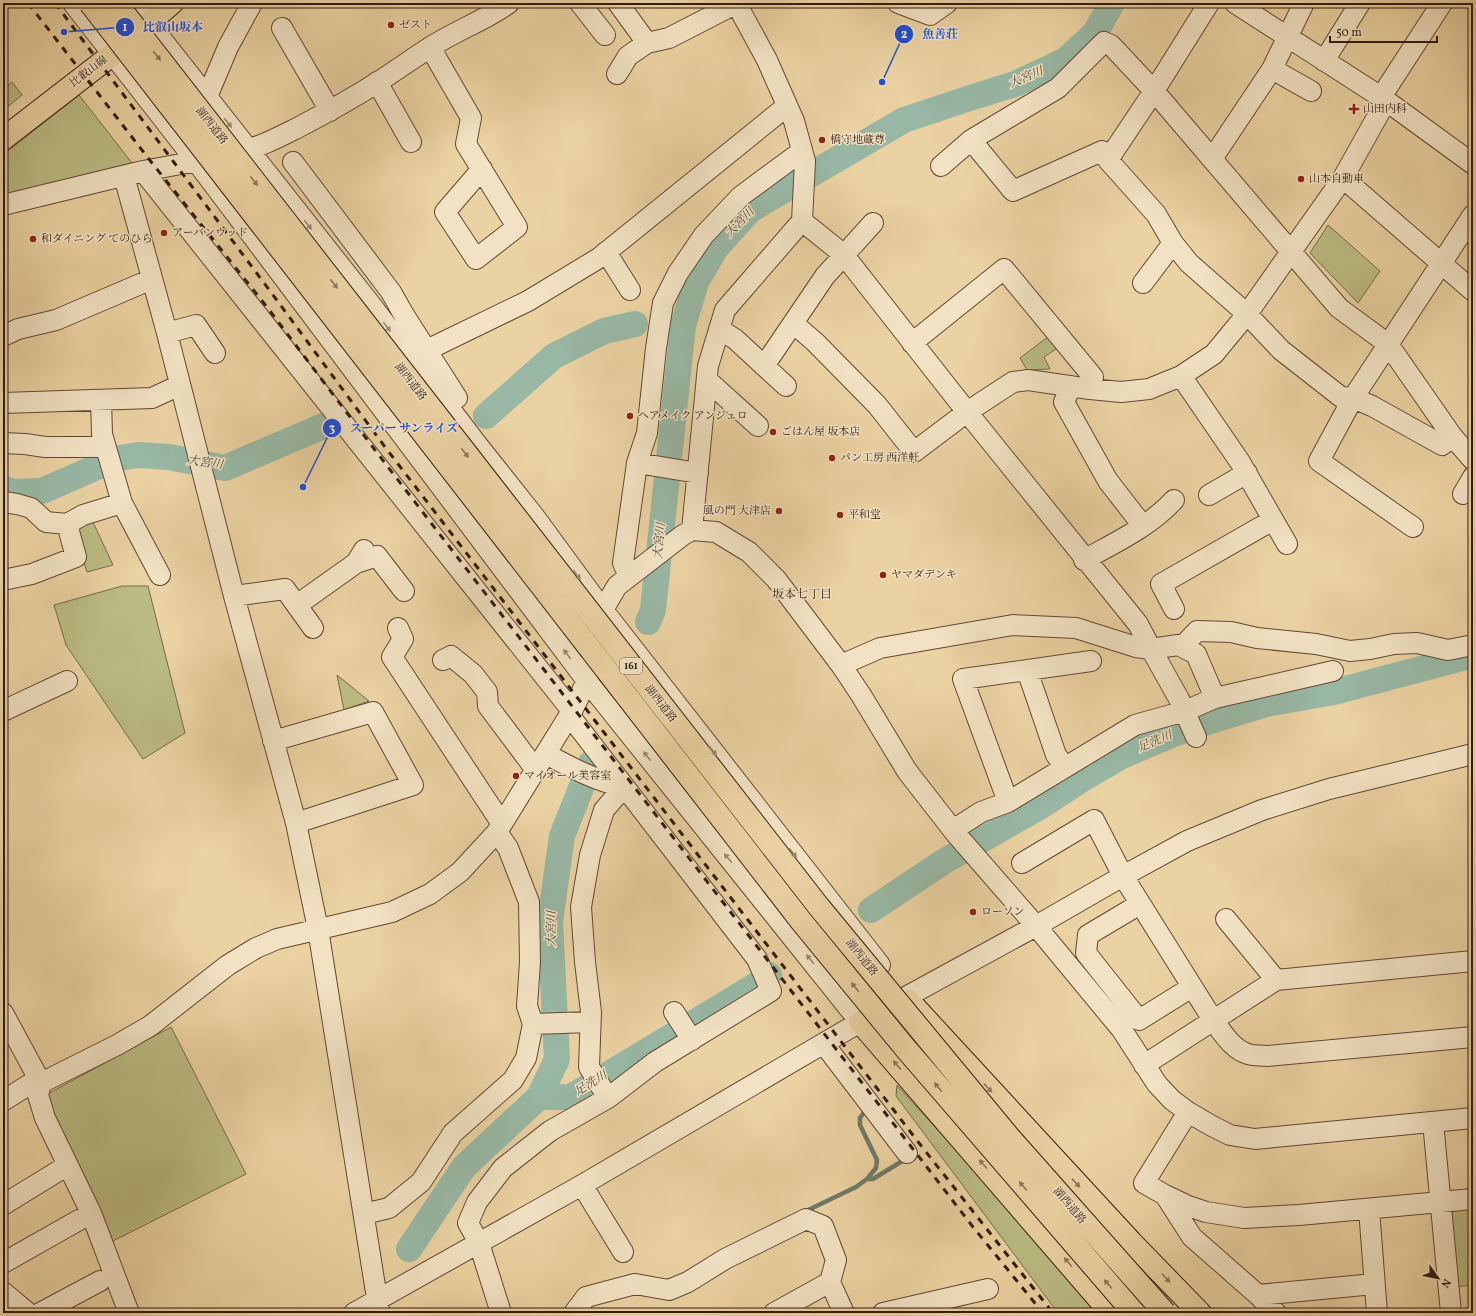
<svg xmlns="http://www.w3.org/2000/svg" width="1476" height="1316" font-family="Vollkorn,'Noto Serif JP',serif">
	<rect width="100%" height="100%" fill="#ebd2a2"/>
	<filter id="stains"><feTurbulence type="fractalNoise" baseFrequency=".005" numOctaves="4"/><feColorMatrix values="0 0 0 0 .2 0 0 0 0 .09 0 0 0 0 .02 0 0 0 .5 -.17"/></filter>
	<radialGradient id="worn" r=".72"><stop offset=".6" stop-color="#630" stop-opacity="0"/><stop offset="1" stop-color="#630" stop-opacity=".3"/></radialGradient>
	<path fill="#bbbb83" stroke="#776a4a" d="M12,82L22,95L6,108H3V89Z
		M79,95L132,163L3,196V155Z
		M1328,225L1380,271L1358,303L1310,253Z
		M1049,336L1059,347L1044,357L1050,369L1027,370L1020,358Z
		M92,520L113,565L87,572L74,531Z
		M122,586H148L185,733L143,759L66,645L54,605Z
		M337,675L369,701L344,710Z
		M171,1027L246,1174L111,1242L44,1096Z
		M897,1085L1079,1286L1101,1313H1058L896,1096Z
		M1473,1205V1285L1455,1287L1448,1217L1457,1206Z"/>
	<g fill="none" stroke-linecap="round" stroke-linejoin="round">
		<path stroke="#70796a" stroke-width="4.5" d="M867,1179H873L904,1160
			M804,1212L856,1187L867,1179L876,1168L877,1160L860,1125V1118L865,1111"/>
		<path stroke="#98b8a5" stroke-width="26" d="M486,416L554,356L604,331L635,324
			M114,459L138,455L169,457L225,468L335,421
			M3,488L13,492L42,491L99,466
			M648,622L653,610L683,326L696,282L716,248L750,210L904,120L970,98L1015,84L1066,60L1095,33L1112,3
			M871,910L943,862L1043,805L1084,778L1122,756L1171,735L1210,721L1266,704L1334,692L1473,655
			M539,1097L557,1059L550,922L562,836L591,763
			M409,1249L464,1167L539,1097H571L755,986L769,975"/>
		<g stroke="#614836" stroke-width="22">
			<path id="minor" d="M73,3L196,161L587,681L860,1022
				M133,3L368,301L476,443L534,516L603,610L880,965
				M580,3L605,35
				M618,3L647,43
				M898,3L930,15L947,3
				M1209,3L1154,91L1108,160L1156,214L1173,243L1189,263L1247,314L1281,350L1341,397L1353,398L1372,406L1442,445L1452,436
				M1235,3L1381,97L1473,164
				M282,28L330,111
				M430,47L471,118L466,144L517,227L476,259L445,212L482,169
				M1324,61L1360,3
				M1272,69L1311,91
				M617,74L628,56L647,43L669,38L737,3
				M377,82L411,142
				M207,97L228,47L252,3
				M1381,97L1442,3
				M971,140L1013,191L1102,151L1108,160
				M237,152C259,148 279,137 299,127C326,113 353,98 378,82C395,71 412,59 429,48C455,31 484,21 509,3
				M1212,159L1272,69L1304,3
				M293,162L391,292L404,315L457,398
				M941,166L971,140L1058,88L1104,42L1111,45L1154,91L1339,308L1388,344L1452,436L1473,460
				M143,171L572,711
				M124,176L167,333L234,596L296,823L318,929L379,1311
				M1343,178L1473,291
				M3,205L143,171L208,159
				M802,221L843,254L967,412L1138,624L1151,649L1136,647L1076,628L1013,625L880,648L841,665
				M606,252L630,290
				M1143,283L1173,243
				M793,323L815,342L877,405L914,452L967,412L1013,382L1028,380L1090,389L1121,392L1149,389L1181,376L1214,354L1247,314L1343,178L1386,101
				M719,329L735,339L786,386
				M167,333L196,325L215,353
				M3,336L18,329L56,320L152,279
				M912,343L1004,269L1093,377L1090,389
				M427,350L528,301L599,258L787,106
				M764,366L825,276L873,223
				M1181,376L1240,462L1287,544
				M707,380L758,426
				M1071,386L1064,402L1108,481L1143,526
				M101,400L102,434L122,503L160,575
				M3,403L152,398L180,385
				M3,443L25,444L45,447H105
				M637,463L698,473
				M1463,494L1473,477
				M1209,495L1247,473
				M3,502L17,504L31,508L46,522L67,524L83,515L122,503
				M1413,527L1319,461L1353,398L1473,215
				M692,530L708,366L725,310L802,221L805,161L794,121L767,60L736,3
				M1084,560C1116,542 1149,527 1174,500
				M356,563L377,556L404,591
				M629,577L623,563L637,463L647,433L656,348L663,303L678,273L704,235L741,196L802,151
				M3,580L32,574L76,557L67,524
				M234,596L285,589L313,628
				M297,605L356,563L364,550
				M1174,609L1161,584L1273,520
				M398,628L403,639L392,657L502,824
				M1182,647L1197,631L1231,632L1257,638L1316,644L1350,651L1370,649L1394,644L1417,643L1448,650L1473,645
				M443,660L451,656L473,674L487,692L488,706L536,770
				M1027,670L1056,755L1065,767
				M3,711L67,681
				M1196,737L1179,699L1151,649L1178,645L1196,654L1215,698
				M273,741L373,712L413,785L296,823
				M546,754C570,767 596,781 624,787L604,810L590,855L581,907L585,962L591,1012L589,1067L608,1098
				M1008,802L963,679L1091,661
				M953,830L981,812L1008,802L1135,725L1185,711L1215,698L1333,671
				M1022,863L1094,820L1123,876L1213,1020C1223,1033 1232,1049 1248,1054C1253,1056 1261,1055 1267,1056L1473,1037
				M1140,904L1088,935L1086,953L1139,1020L1192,987
				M1226,919L1276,980
				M674,1012L692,1040
				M3,1013L41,1083L38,1095L45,1118L91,1213L129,1313
				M533,1024L590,1022
				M824,1044L907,1153
				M1144,1065L1276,980L1473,961
				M3,1101L30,1084L41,1083L117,1045L150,1026L228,965L256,948L277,939L392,912L430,894L460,872L497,832L572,711L587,681L603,610L617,586L683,535L692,530L716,532L749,552L776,579L841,665L861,695L907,771L956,834L1036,926L1122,1030L1157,1084L1172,1100L1188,1112L1212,1126L1230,1135L1255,1139L1473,1118
				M1188,1112L1144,1183L1165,1195L1188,1206L1206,1212L1244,1218L1299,1215L1473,1199
				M1433,1122L1451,1313
				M582,1185L623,1252
				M1165,1195L1192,1237L1258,1295L1276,1313
				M3,1205L60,1170
				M1369,1209L1377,1313
				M364,1214L389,1208L421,1182L453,1133L513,1080L526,1058L533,1024L527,1006L530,962L529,902L508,848L497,832
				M3,1263L79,1220
				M3,1292L28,1313
				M1258,1295L1374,1284
				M40,1313L100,1281
				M354,1313L582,1185L860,1022L1036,926L1123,876L1187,841L1262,810L1329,789L1473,754
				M501,1313L479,1243L468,1223L477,1202L503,1168L550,1131L608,1098L655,1062L771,991L757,959L570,716
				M574,1313L586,1297L635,1284L669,1290L688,1282L725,1259L806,1219L823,1226L836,1260L830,1282L844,1313
				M774,1313L830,1282
				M883,1313L988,1289"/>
		</g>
		<g stroke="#331a12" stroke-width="24">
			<path id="major" d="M3,139L113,54L172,3"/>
		</g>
		<g stroke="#331a12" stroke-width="24">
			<path id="highway" d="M909,1001L1131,1242L1200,1313
				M860,1022L1111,1313"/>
		</g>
		<use href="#minor" stroke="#f2e2c3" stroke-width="20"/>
		<use href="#major" stroke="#ebd2a2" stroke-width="22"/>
		<use href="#highway" stroke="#ebd2a2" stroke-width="22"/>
		<path stroke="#331a12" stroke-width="3" stroke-dasharray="7 7" stroke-linecap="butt" d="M28,3L152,163L267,307L378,454L973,1227L1043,1313
			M55,3L276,299L385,447L919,1143L1053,1313"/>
		<g stroke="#331a12" stroke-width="24" stroke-linecap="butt">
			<path id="highway-bridge" d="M90,3L801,921L906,1049L1134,1313
				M116,3L819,907L1009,1137L1165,1313"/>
		</g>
		<use href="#highway-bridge" stroke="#ebd2a2" stroke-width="22"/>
	</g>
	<defs><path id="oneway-solid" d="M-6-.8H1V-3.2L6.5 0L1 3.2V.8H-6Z"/></defs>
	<g fill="#8f765a">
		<use href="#oneway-solid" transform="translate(157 56) rotate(52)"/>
		<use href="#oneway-solid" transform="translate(254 181) rotate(52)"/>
		<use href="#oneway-solid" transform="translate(334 284) rotate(52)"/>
		<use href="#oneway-solid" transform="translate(465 453) rotate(52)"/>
		<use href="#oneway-solid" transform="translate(855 987) rotate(-129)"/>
		<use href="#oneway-solid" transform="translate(897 1065) rotate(-131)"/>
		<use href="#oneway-solid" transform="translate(938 1087) rotate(-130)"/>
		<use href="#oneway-solid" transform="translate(988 1088) rotate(47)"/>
		<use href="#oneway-solid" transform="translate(983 1164) rotate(-131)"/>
		<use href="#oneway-solid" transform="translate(1076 1183) rotate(47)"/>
		<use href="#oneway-solid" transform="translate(1023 1186) rotate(-131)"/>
		<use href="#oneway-solid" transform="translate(1068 1262) rotate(-131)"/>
		<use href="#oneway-solid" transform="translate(1166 1278) rotate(46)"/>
		<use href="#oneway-solid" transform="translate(1108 1284) rotate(-131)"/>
	</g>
	<g fill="#9c8873">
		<use href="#oneway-solid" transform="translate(228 123) rotate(51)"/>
		<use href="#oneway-solid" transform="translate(308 225) rotate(52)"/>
		<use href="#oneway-solid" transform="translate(387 327) rotate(52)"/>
		<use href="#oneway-solid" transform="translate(577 575) rotate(53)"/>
		<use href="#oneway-solid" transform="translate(567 654) rotate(-127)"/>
		<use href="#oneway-solid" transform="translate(713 751) rotate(52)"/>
		<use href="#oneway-solid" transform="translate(647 756) rotate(-129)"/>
		<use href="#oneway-solid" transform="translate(793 853) rotate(52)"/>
		<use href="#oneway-solid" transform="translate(728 858) rotate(-129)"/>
		<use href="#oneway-solid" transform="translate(810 959) rotate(-129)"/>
	</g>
	<g fill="#8f2418" stroke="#f2e2c3" stroke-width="1.5">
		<circle cx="391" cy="25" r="4"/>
		<path d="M1352 103h4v4h4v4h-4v4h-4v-4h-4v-4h4z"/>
		<circle cx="822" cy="140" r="4"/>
		<circle cx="1301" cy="179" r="4"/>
		<circle cx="164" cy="233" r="4"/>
		<circle cx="33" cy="239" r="4"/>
		<circle cx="630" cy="416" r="4"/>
		<circle cx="773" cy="432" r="4"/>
		<circle cx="832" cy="458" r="4"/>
		<circle cx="779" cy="511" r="4"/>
		<circle cx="840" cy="515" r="4"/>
		<circle cx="883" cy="575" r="4"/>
		<circle cx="516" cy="776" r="4"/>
		<circle cx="973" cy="912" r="4"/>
	</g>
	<g text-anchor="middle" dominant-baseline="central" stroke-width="3" stroke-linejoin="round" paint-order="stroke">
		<rect fill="#f2e2c3" stroke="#6c5647" stroke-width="1" x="620" y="658" width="22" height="16" rx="3"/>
		<g font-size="10" font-weight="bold" fill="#331a12">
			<text x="631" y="666">161</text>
		</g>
		<g font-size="11" fill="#331a12" stroke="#f2e2c3" text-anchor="start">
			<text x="399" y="25">ゼスト</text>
			<text x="1363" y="109">山田内科</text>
			<text x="830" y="140">橋守地蔵尊</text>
			<text x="1309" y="179">山本自動車</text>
			<text x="172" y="233">アーバンウッド</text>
			<text x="41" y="239">和ダイニング てのひら</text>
			<text x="638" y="416">ヘアメイク アンジェロ</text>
			<text x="781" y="432">ごはん屋 坂本店</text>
			<text x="840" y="458">パン工房 西洋軒</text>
			<text x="771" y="511" text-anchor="end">風の門 大津店</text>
			<text x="848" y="515">平和堂</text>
			<text x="891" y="575">ヤマダデンキ</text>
			<text x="524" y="776">マイオール美容室</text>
			<text x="981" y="912">ローソン</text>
		</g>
		<g font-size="11" fill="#331a12" stroke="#f2e2c3">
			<text transform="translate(89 72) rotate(-37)">比叡山線</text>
			<text transform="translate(211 126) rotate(52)">湖西道路</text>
			<text transform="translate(410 382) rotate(52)">湖西道路</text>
			<text transform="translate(660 704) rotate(52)">湖西道路</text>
			<text transform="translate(861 958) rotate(51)">湖西道路</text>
			<text transform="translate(1069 1206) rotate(49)">湖西道路</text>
		</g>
		<g font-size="12" font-style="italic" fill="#51493e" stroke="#f2e2c3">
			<text transform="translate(1026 78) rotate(-23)">大宮川</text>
			<text transform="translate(740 223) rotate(-45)">大宮川</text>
			<text transform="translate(205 463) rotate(8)">大宮川</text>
			<text transform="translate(660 541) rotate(-84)">大宮川</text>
			<text transform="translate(1155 742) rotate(-23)">足洗川</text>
			<text transform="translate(552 929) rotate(-89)">大宮川</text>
			<text transform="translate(591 1084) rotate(-32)">足洗川</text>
		</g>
		<g font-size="12" fill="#331a12" stroke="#f2e2c3">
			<text x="802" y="595">坂本七丁目</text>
		</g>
	</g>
	<path fill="none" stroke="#1d4ed8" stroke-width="1.5" d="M64 32L125 27M882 82L904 34M303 487L332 428"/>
	<g fill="#1d4ed8" stroke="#f2e2c3" stroke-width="1.5">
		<circle cx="64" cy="32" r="4"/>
		<circle cx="882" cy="82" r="4"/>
		<circle cx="303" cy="487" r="4"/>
		<circle cx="125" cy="27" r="10"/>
		<circle cx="904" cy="34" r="10"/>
		<circle cx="332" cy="428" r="10"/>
	</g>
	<g font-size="12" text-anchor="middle" font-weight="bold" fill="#fff">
		<text x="125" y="31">1</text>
		<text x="904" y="38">2</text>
		<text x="332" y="432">3</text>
	</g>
	<g font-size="12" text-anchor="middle" font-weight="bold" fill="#1d4ed8" stroke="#f2e2c3" stroke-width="3" stroke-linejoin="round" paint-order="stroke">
		<text x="173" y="31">比叡山坂本</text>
		<text x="940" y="38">魚善荘</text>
		<text x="404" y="432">スーパー サンライズ</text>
	</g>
	<rect width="1476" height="1316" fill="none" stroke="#ebd2a2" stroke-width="16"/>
	<rect x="4" y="4" width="1468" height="1308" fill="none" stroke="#331a12" stroke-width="2"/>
	<rect x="8" y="8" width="1460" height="1300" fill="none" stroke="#331a12"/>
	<g transform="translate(1438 1278) rotate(123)" stroke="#f2e2c3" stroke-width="3" paint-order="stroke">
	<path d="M0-3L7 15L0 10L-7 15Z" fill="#331a12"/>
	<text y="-6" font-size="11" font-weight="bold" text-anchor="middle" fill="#331a12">N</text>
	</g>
	<path d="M1330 36v6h107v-6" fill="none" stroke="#331a12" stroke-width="2"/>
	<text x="1336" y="36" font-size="12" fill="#331a12" stroke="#f2e2c3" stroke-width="3" paint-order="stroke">50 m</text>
	<rect width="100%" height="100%" filter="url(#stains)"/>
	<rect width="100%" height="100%" fill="url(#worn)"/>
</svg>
